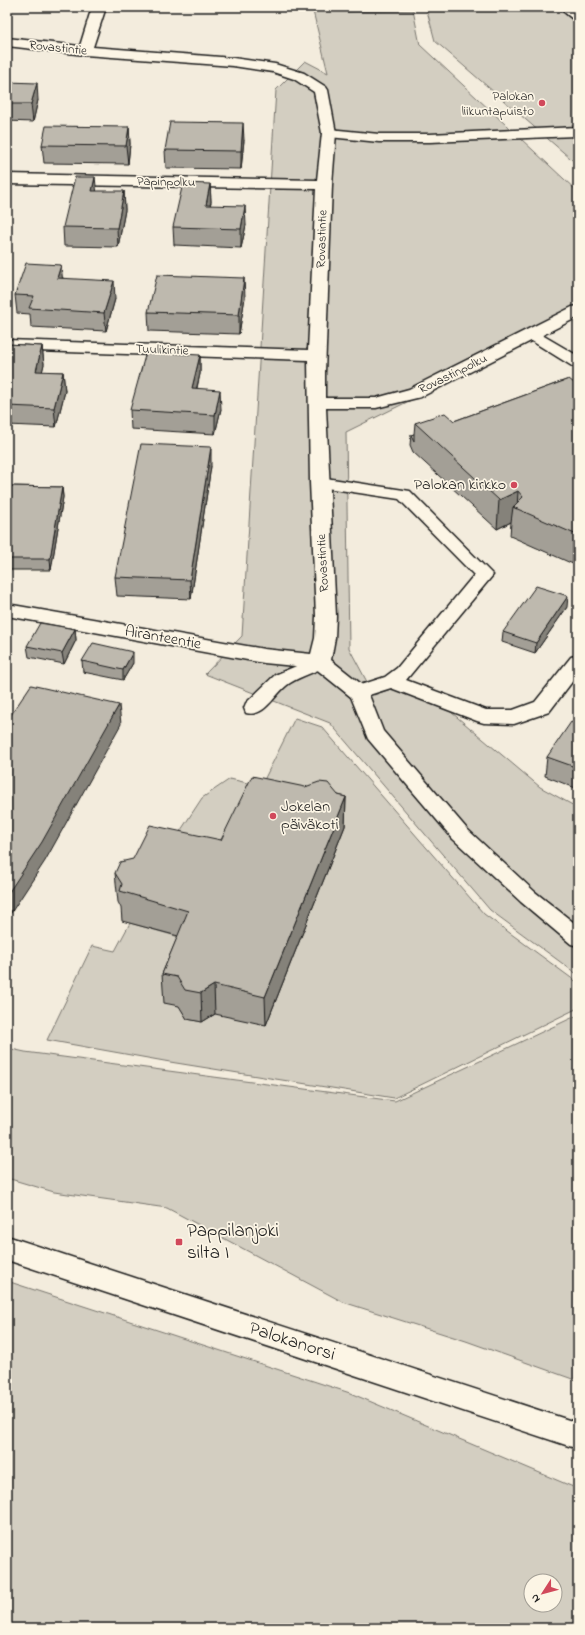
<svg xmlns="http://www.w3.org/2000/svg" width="585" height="1635" font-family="'Indie Flower',sans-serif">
	<rect width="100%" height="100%" fill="#f3ecdd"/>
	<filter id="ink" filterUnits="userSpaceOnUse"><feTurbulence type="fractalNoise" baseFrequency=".025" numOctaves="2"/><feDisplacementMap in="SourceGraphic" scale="8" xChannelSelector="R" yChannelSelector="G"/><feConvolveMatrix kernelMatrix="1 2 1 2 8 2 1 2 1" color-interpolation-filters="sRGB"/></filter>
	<g filter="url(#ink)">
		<path fill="#d3cec1" stroke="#78756e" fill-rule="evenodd" d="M312,7H346L347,12L413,10L420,45L578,192V318L346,432L349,648L374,695L393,688L445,707L540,787L578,808V975L490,910L330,723L205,674L242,636L276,90L305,61L328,73Z
			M426,7H578V165L435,41Z
			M295,718L322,727L484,914L578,983V1008L394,1098L170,1062L47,1040L92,946L115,951L130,923L190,940L179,1006L187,1019L202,1022L222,869L164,856L202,798L230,779L261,786Z
			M578,1015V1381L466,1341L343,1302L167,1208L54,1192L7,1178V1048L25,1052L395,1101Z
			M7,1281L350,1393L578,1489V1628H7ZM531,1581H555V1605H531Z"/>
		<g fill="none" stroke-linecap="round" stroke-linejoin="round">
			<g stroke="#1c1c1c" stroke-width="3">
				<path id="lane" d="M558,7H572L578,11V21L574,20Z
					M578,127V135L575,136L430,142H379L329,137L324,136L322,133L324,130L329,129L379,134H430Z
					M532,330L537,332L578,356V368L572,366L527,338L524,335L527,332Z
					M319,477L410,491L493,575L406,680L486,710H513L535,702L571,657L578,655V674L549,712L514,724L484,723L477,721L391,688L369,695L383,731L467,829L535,892L578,926V946L571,944L521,902L453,839L368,739L349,692L351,688L385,677L397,668L474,575L399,499L313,486L311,482L313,478Z
					M320,656L327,658L329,662L327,666C315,672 301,676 290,683C275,692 266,718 246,713L244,708L246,703L275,675Z"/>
			</g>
			<g stroke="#1c1c1c" stroke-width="3">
				<path id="street" d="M92,7H106L93,47L233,58L275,64L304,73L326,87L328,90L336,133L332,185L325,373V398H376L409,389L572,307L578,306V317L421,397L376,408H326L336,616L335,638L331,660L365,687L368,692L365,697L358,699L351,697L315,668L264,663L7,616V604L264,649L311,654L315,638L316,616L310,482L308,360L7,350V340L308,350L316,189L7,184V174L317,180L322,133L314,92L294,79L273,72L233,66L85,55L7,46V38L80,46Z"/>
			</g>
			<g stroke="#1c1c1c" stroke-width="3">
				<path id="secondary" d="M7,1236L578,1423V1449L7,1260Z"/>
			</g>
			<use href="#lane" fill="#fcf5e5" fill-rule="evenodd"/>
			<use href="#street" fill="#fcf5e5" fill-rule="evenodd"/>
			<use href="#secondary" fill="#fcf5e5" fill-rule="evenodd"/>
		</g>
		<path fill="#a39f96" stroke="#1c1c1c" d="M7,82L38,100L33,122L7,121Z
			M129,127L130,144L128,164L44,163L42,145Z
			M244,140L241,169L166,168L165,150Z
			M210,184L211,202L210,205L246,225L241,248L174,245L173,227Z
			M124,191L125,210L118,247L64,246L63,227Z
			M63,278L115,299L106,331L31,327L30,314L17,313L15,295Z
			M245,297L239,334L149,331L148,312Z
			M7,344L42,346L44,364L42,372H63L65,391L56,427L7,425Z
			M200,355V374L197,388L221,409L215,434L131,429L130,410Z
			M569,379L578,560L573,564L510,536L511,522L497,529L413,452L410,445L411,435L414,434L415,423L454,421Z
			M211,466L191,599L117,596L115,577Z
			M7,486L62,487L63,497L51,570H7Z
			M567,607L535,653L502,642L503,632Z
			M75,629L76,640L64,664L29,657L27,646Z
			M82,661L133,663L123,680L83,672Z
			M578,725V789L545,776L547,757Z
			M305,787L346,797L345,826L266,1025L215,1014L202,1022L187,1019L179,1006L164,1003L162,974L178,936L122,921L121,908L118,902L115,873L221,840Z"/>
		<path fill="#85827a" stroke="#1c1c1c" d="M37,83L38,100L33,122L31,104Z
			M243,123L244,140L241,169V151Z
			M129,127L130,144L128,164L126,146Z
			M95,177L97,195L92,191Z
			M210,184L211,202L206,223V205Z
			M124,191L125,210L118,247L117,228Z
			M245,206L246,225L241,248V229Z
			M61,265L63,283L57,278Z
			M244,278L245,297L239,334V315Z
			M114,281L115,299L106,331L104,313Z
			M42,346L44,364L38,390L36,371Z
			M200,355V374L192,407V388Z
			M63,372L65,391L56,427L54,408Z
			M220,390L221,409L215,434V415Z
			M211,447V466L191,599L190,580Z
			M62,487L63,497L51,570L50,559Z
			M518,491L517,509L513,507L511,522L497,529L499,500Z
			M578,534V560L573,564L577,535Z
			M568,596L567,607L535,653L536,643Z
			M75,629L76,640L64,664L62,653Z
			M133,652V663L123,680V670Z
			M119,705L121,724L45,861L7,919V895Z
			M346,797L345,826L266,1025L265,997Z
			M214,985L215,1014L202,1022L201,993Z"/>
		<path fill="#beb9ae" stroke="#1c1c1c" d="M7,82L37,83L31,104H7Z
			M170,122L243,123L241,151L165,150Z
			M46,126L129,127L126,146L42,145Z
			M75,177H95L92,191H124L117,228L63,227Z
			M183,183L210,184L206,205L245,206L241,229L173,227Z
			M26,263L61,265L57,278L114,281L104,313L29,308L34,296L15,295Z
			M157,275L244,278L239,315L148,312Z
			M7,344L42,346L36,371L63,372L54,408L7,406Z
			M146,352L200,355L192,388L220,390L215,415L130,410Z
			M569,379L578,386V534L577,535L513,507L523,497L518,491L499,500L415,423L445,413L454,421Z
			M414,434V441L411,435Z
			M141,444L211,447L190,580L115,577Z
			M7,486L62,487L50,559H7Z
			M536,586L568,596L536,643L503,632Z
			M40,623L75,629L62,653L27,646Z
			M93,643L133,652L123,670L82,661Z
			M31,685L119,705L42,842L7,895V721Z
			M571,722L578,725V768L547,757Z
			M252,776L305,787L319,782L328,783L338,795L346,797L265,997L214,985L201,993L185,990L177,977L162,974L188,911L120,891L122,884L115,873L120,862L133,859L150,825L221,840Z"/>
	</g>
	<g fill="#d1495b" stroke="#fcf5e5" stroke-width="1.5">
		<circle cx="542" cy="103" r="4"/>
		<circle cx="514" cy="485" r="4"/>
		<circle cx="273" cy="816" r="4"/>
		<rect x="175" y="1238" width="8" height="8" rx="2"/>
	</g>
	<g text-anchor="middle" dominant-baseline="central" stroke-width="3.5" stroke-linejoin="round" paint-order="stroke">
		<g font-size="13" fill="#1c1c1c" stroke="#fcf5e5">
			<text transform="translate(58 48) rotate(6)">Rovastintie</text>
			<text transform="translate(166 182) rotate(1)">Papinpolku</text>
			<text transform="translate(322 239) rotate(-88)">Rovastintie</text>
			<text transform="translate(162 350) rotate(2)">Tuulikintie</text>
			<text transform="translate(453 374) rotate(-26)">Rovastinpolku</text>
			<text transform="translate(323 563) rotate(-93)">Rovastintie</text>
		</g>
		<g font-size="13" fill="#1c1c1c" stroke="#fcf5e5" text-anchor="end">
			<text x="534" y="96">Palokan<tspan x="534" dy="15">liikuntapuisto</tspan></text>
		</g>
		<g font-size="16" fill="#1c1c1c" stroke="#fcf5e5" text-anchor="end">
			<text x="506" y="485">Palokan kirkko</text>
			<text x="281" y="807" text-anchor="start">Jokelan<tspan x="281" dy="18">päiväkoti</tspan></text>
		</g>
		<g font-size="16" fill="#1c1c1c" stroke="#fcf5e5">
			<text transform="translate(163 638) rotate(10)">Airanteentie</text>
		</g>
		<g font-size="19" fill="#1c1c1c" stroke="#fcf5e5" text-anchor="start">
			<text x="187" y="1231">Pappilanjoki<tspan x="187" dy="22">silta I</tspan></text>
		</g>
		<g font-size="19" fill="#1c1c1c" stroke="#fcf5e5">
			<text transform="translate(292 1342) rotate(18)">Palokanorsi</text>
		</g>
	</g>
	<rect width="585" height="1635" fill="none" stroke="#fcf5e5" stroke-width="24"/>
	<rect x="12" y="12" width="561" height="1611" fill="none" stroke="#1c1c1c" stroke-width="1.5" filter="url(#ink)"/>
	<g transform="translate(543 1593) rotate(234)"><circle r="19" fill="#fcf5e5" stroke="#a29e95"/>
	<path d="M0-3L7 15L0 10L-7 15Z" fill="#d1495b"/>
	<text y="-6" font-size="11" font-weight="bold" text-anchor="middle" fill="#1c1c1c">N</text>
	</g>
</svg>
